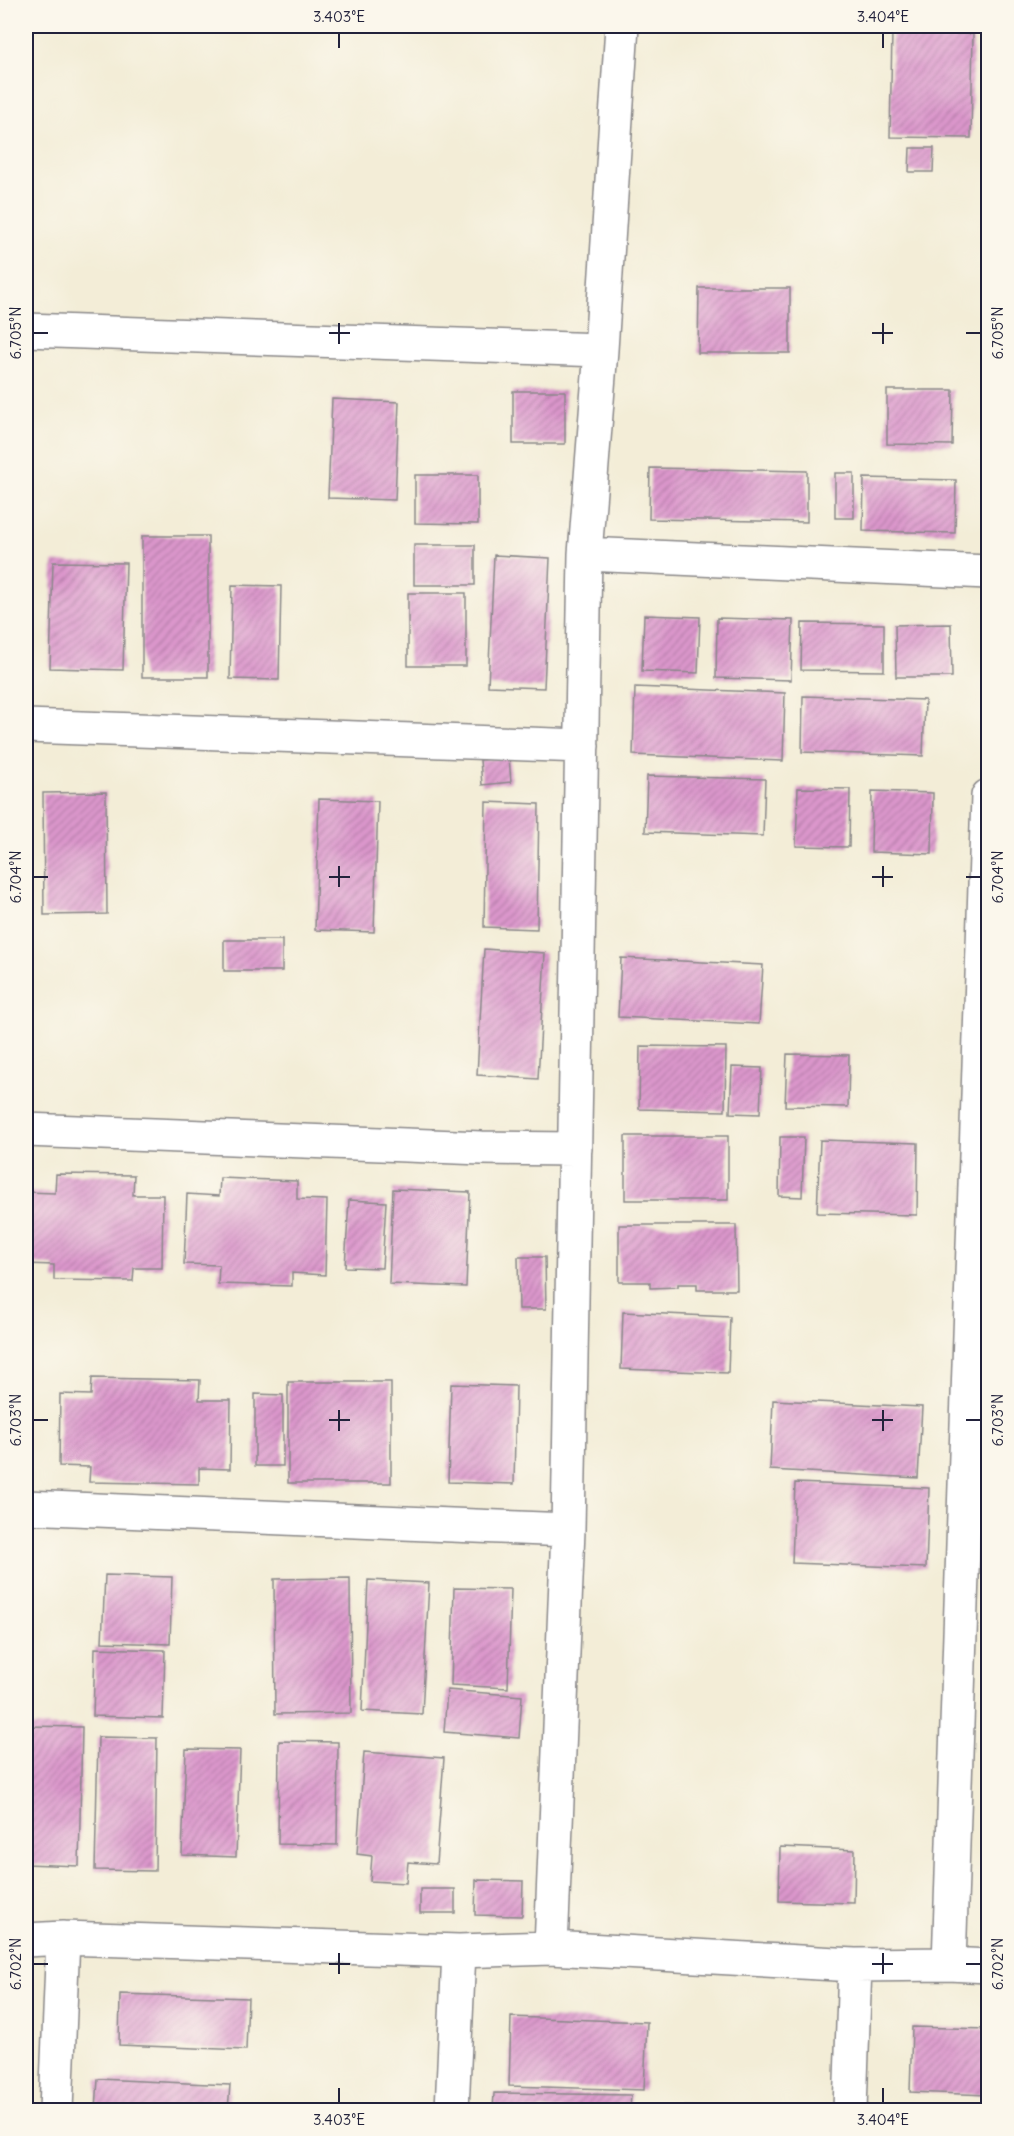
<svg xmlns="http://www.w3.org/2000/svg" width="1014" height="2136" font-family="Delius,sans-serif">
	<defs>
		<pattern id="building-hatch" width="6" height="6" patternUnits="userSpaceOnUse" patternTransform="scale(1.5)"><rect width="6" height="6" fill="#dc97cc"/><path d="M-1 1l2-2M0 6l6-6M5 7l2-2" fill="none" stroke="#b27ba7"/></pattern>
	</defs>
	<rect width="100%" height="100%" fill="#fbf7ec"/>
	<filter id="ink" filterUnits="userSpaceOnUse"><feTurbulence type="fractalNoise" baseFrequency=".0167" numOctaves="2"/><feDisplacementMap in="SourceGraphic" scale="12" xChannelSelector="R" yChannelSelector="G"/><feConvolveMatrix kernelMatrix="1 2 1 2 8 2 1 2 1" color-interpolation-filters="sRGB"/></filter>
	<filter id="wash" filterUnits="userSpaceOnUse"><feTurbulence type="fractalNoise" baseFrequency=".008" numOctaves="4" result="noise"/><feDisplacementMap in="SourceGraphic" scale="24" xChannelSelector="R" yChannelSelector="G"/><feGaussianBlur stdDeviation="1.35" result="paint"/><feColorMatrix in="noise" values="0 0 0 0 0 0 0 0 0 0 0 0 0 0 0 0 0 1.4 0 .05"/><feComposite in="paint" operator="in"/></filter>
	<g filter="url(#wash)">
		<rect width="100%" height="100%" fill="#f3edd7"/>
		<g id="blocks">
			<path fill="url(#building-hatch)" d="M892,32L973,34L971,138L890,137Z
				M910,148H934L933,172H909Z
				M699,288H790V353H698Z
				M887,390H953L952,445L887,444Z
				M513,391H565V444H513Z
				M332,399L399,402L395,500L328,498Z
				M650,468L807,471V522L649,519Z
				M835,473H854V518H835Z
				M415,475H478V524L415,523Z
				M864,478L956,480L955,533L863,531Z
				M26,532H30L28,670H26Z
				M142,536H208V677H142Z
				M414,545H475V585H414Z
				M494,555L550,558L544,688L488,686Z
				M53,562L126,563L123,670L50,668Z
				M232,585L281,586L279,680L230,679Z
				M408,593H466V666H408Z
				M644,615L700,617L698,673L642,671Z
				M717,618L793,620L791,680L716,678Z
				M802,623L884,624V671L801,670Z
				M951,624L952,677H896L895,625Z
				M635,687L785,693L783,761L633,755Z
				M803,696L925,700L923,756L802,752Z
				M509,757L511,782L482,785L480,760Z
				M647,776L765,779L763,836L645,832Z
				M798,788L850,789L849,847L796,846Z
				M872,791L933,793L932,854L871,852Z
				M106,792L107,914L44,915L43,793Z
				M319,799L378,801L374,932L315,930Z
				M486,802L539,804L537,929L484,927Z
				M224,940H282V971H224Z
				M484,949L545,953L538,1079L477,1075Z
				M621,958L763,965L759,1024L618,1017Z
				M640,1046L726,1047L725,1111L639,1109Z
				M787,1054L849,1055L848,1107L785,1106Z
				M732,1067L762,1068L760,1114L730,1113Z
				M625,1136H728V1200H625Z
				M780,1137H804L802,1197L779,1196Z
				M820,1140L918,1143L917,1215L817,1213Z
				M56,1174L134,1175L133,1195H163L162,1268H134L133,1281L54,1280V1265L26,1264V1192L55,1193Z
				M220,1178L297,1181V1199L327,1200L325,1275L292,1273V1286L218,1284L219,1265L184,1264L187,1194L219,1196Z
				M393,1189L470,1192L466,1287L389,1284Z
				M349,1200L386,1202L382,1268L345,1267Z
				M619,1225H736L737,1290H697V1284H678V1287L650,1288V1282H619Z
				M518,1257H545L546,1309H519Z
				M623,1312L730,1317L728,1373L621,1369Z
				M92,1378L200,1380L199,1400H231L230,1469L199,1468V1484L89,1482L90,1467L59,1466L60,1394L91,1395Z
				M288,1382H391V1483H288Z
				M451,1384L516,1386L514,1484L448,1482Z
				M255,1394L283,1395V1466H255Z
				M773,1400L922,1407L918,1478L770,1470Z
				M795,1483L929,1488L926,1568L792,1563Z
				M105,1575L172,1577L170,1644L102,1642Z
				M350,1578L351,1713L275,1714L274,1579Z
				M368,1580L429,1583L422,1714L362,1711Z
				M454,1588L511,1589L508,1688L451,1685Z
				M95,1648L165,1650L163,1718L93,1716Z
				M447,1690L522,1696L519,1738L444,1732Z
				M26,1726L82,1727L79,1866L26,1864Z
				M98,1737L157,1738L155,1871L95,1870Z
				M279,1741L338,1742L337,1845L278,1844Z
				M186,1749L240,1750L236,1857L182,1855Z
				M364,1752L444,1758L436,1864L408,1862L406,1883L370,1881L372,1856L357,1854Z
				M780,1847L855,1850L854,1903L779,1901Z
				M476,1880L523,1881L522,1916L475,1915Z
				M420,1889H455V1913H420Z
				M120,1994L248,1998L246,2050L119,2045Z
				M511,2017L647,2022L644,2090L509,2086Z
				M912,2027L988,2029V2095L910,2092Z
				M98,2079L230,2085L228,2110H96Z
				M494,2093L631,2095L630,2110H493Z
				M656,2106L714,2107V2110H655Z"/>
		</g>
	</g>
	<g filter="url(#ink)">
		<use href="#blocks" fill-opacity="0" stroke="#8a8889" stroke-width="1.5"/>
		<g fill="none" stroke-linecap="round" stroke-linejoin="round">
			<g stroke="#8a8889" stroke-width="36">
				<path id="minor" d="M26,330L601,350
					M585,554L988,572
					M26,726L582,746
					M26,1130L482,1148L575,1149
					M26,1507L568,1530
					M26,1940L63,1938L459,1951L551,1948L855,1965L949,1964L988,1966
					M551,1948L568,1530L585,554L601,350L622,26
					M949,1964L988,796
					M56,2110L63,1938
					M452,2110L459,1951
					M850,2110L855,1965"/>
			</g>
			<use href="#minor" stroke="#fff" stroke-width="33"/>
		</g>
	</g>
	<path fill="none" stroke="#22223b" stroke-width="2" d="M339,33V48M883,33V48M339,323V344M883,323V344M33,333H48M329,333H350M872,333H893M966,333H981M339,866V887M883,866V887M33,877H48M329,877H350M872,877H893M966,877H981M339,1410V1431M883,1410V1431M33,1420H48M329,1420H350M872,1420H893M966,1420H981M339,1953V1974M883,1953V1974M33,1964H48M329,1964H350M872,1964H893M966,1964H981M339,2088V2103M883,2088V2103"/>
	<rect width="1014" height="2136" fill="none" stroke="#fbf7ec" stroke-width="66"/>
	<rect x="33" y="33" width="948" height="2070" fill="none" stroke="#22223b" stroke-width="2"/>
	<g font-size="15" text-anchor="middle" fill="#22223b">
		<text x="339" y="22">3.403°E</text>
		<text x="883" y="22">3.404°E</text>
		<text transform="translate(16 333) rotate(-90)" y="5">6.705°N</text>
		<text transform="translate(998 333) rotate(-90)" y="5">6.705°N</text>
		<text transform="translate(16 877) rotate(-90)" y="5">6.704°N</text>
		<text transform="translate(998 877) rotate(-90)" y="5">6.704°N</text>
		<text transform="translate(16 1420) rotate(-90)" y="5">6.703°N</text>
		<text transform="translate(998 1420) rotate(-90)" y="5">6.703°N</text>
		<text transform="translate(16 1964) rotate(-90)" y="5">6.702°N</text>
		<text transform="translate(998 1964) rotate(-90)" y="5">6.702°N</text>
		<text x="339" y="2125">3.403°E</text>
		<text x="883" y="2125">3.404°E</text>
	</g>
</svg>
